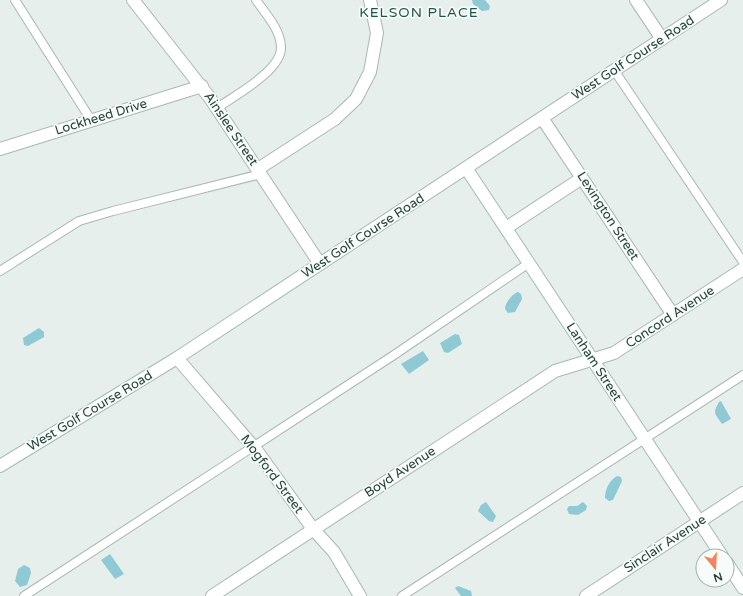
<svg xmlns="http://www.w3.org/2000/svg" width="743" height="596" font-family="'Varela Round',sans-serif">
	<rect width="100%" height="100%" fill="#e6efeb"/>
	<path fill="#8ec9d4" d="M472,0H485L490,6L489,10L482,11L473,4Z
		M518,292L521,294L522,299L515,312L508,313L505,309C505,303 512,294 518,292Z
		M39,328L44,332V337L28,346L24,345L23,338Z
		M455,334L459,335L462,344L448,353L444,352L440,343Z
		M423,351L429,360L409,374L401,364Z
		M721,401L731,419L722,424C715,413 712,414 719,402Z
		M617,476L621,477L622,481L613,500L609,501L605,498C605,489 609,481 617,476Z
		M486,502L496,516L493,522L489,521L478,511L481,505Z
		M583,502L587,506L586,510L578,515L569,514L567,509L569,506H577Z
		M110,554L124,574L115,579L101,560Z
		M24,565L30,568L31,573L27,585L20,587L15,581L18,569Z
		M458,586L471,591L472,596H461L455,588Z"/>
	<g fill="none" stroke-linecap="round" stroke-linejoin="round">
		<g stroke="#a8b8b2" stroke-width="10">
			<path id="lane" d="M15,0L91,120
				M614,70L743,262
				M217,108C234,96 283,70 281,46C280,29 265,13 256,0
				M0,271L79,221L113,211L261,174
				M24,596L394,355L529,263
				M402,596L743,375"/>
		</g>
		<g stroke="#a8b8b2" stroke-width="14">
			<path id="street" d="M133,0L210,98L320,264
				M636,0L662,39
				M542,118L673,315
				M0,149L202,86
				M258,169L335,119L356,99L370,72L377,33L370,0
				M506,228L582,178
				M177,358L257,451L313,529L334,552L360,596
				M212,596L555,371L614,353L743,269
				M586,596L743,493"/>
		</g>
		<g stroke="#a4bbb3" stroke-width="14">
			<path id="secondary" d="M466,168L722,556
				M0,466L177,358L721,0
				M727,563L743,588"/>
		</g>
		<use href="#lane" stroke="#fff" stroke-width="8"/>
		<use href="#street" stroke="#fff" stroke-width="12"/>
		<use href="#secondary" stroke="#fff" stroke-width="12"/>
	</g>
	<g text-anchor="middle" dominant-baseline="central" stroke-width="3.5" stroke-linejoin="round" paint-order="stroke">
		<g font-size="13" fill="#24423a" stroke="#f7fbf9">
			<text transform="translate(633 58) rotate(-33)">West Golf Course Road</text>
			<text transform="translate(101 117) rotate(-17)">Lockheed Drive</text>
			<text transform="translate(231 129) rotate(56)">Ainslee Street</text>
			<text transform="translate(608 216) rotate(57)">Lexington Street</text>
			<text transform="translate(363 236) rotate(-33)">West Golf Course Road</text>
			<text transform="translate(670 317) rotate(-33)">Concord Avenue</text>
			<text transform="translate(594 362) rotate(57)">Lanham Street</text>
			<text transform="translate(90 411) rotate(-31)">West Golf Course Road</text>
			<text transform="translate(400 472) rotate(-33)">Boyd Avenue</text>
			<text transform="translate(272 474) rotate(53)">Mogford Street</text>
			<text transform="translate(665 544) rotate(-33)">Sinclair Avenue</text>
		</g>
		<g font-size="14" letter-spacing="1" fill="#1f5548" stroke="#f7fbf9">
			<text x="419" y="12">KELSON PLACE</text>
		</g>
	</g>
	<g transform="translate(715 568) rotate(162)"><circle r="19" fill="#f7fbf9" stroke="#a3b1ad"/>
	<path d="M0-3L7 15L0 10L-7 15Z" fill="#f4845f"/>
	<text y="-6" font-size="11" font-weight="bold" text-anchor="middle" fill="#24423a">N</text>
	</g>
</svg>
